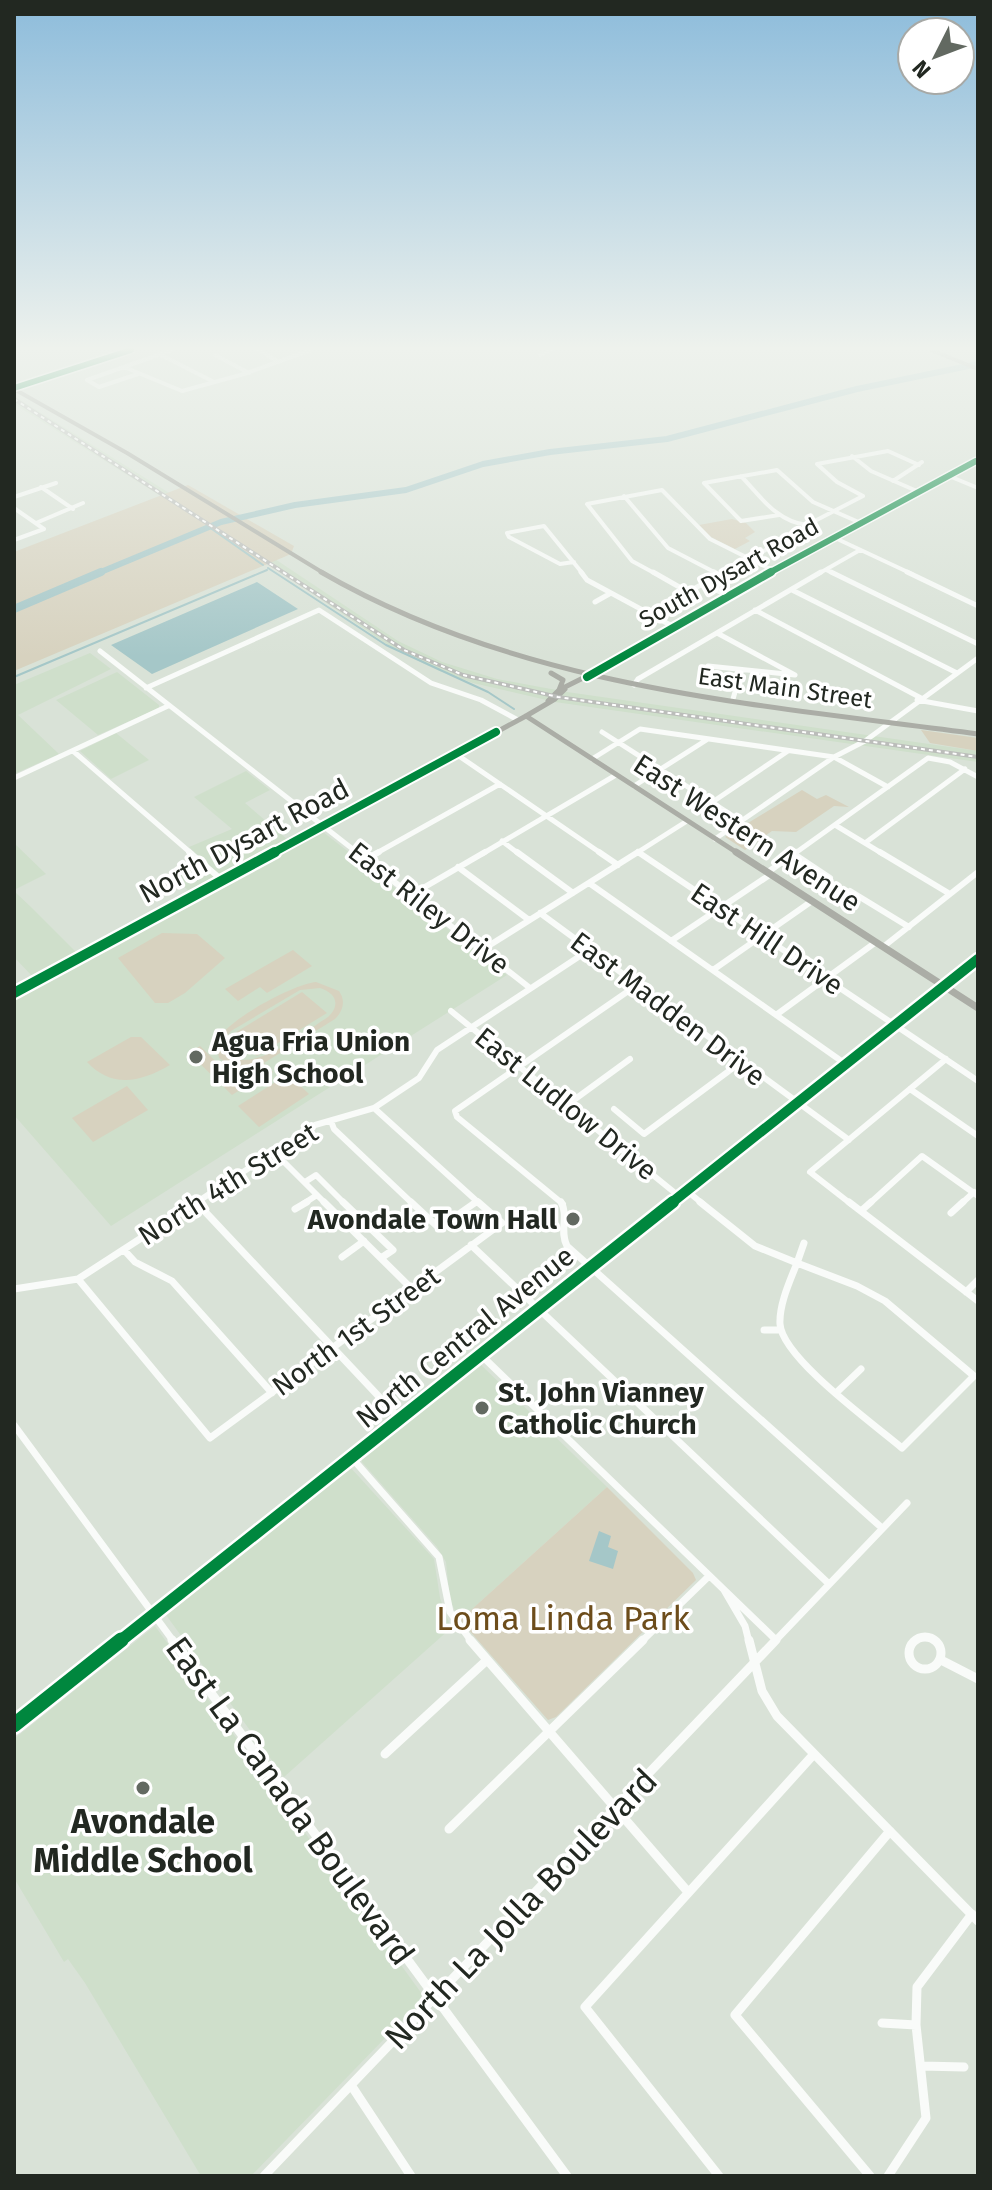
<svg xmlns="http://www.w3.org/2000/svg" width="992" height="2190" font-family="'Fira Sans',sans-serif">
	<rect width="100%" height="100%" fill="#d9e2d7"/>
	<path fill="#cfdfcb" d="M14,396L278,561L398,641L442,662L497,679L567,692L978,751V762L555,702L473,683L437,670L391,647L269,564L14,404Z
		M90,653L111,669L18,715L59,754L14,774V685Z
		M117,672L159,705V708L98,735L56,700Z
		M116,733L149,760L111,779L80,751Z
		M246,771L270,790L245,803L288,840L190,892L170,874L201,858L189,847L232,829L194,797Z
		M323,832L507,975L111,1226L14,1115V999Z
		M14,843L46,874L14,890Z
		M14,891L32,908L77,953L33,977L14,957Z
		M480,1364L607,1487L460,1620L450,1601L446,1562L437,1547L362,1462V1458L469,1373L471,1367Z
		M350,1467L434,1559L440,1598L451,1628L284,1777L166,1615L173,1606Z
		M155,1626L422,1994L420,2002L251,2176H201L85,1983L68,1959L64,1962L14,1878V1739Z"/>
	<path fill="#d7d2bf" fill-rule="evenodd" d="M188,485L294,546L291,554L14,671V552Z
		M732,519L746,523L755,532L745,538L750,541L735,549L711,537L699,525Z
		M921,730L978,738V751L930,743Z
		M802,790L817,799L826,795L849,807L834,806L796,832L772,831L745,850L725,837Z
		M162,933L197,934L225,958L185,993L168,1003H155L118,958Z
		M293,950L312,966L267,993L260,987L238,1001L225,989Z
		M316,982L339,991C346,1001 343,1011 335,1019L264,1063L273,1072L254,1084L246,1075L244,1068L230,1065L219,1058L216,1043C223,1022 293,984 316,982ZM320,988C336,993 341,1005 328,1017C304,1032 251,1077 225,1053L223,1041L231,1031L300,990Z
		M302,992L327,1013L257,1056L233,1034Z
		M131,1037H141L170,1065C141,1082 112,1089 87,1062Z
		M200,1046L243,1088L232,1095L189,1053Z
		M288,1074L309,1094L259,1127L238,1106Z
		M127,1086L148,1110L93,1142L72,1118Z
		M607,1487L693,1573L696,1580L556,1717L548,1720L460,1620Z"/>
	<path fill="#a5c7c8" d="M257,582L298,609L152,674L111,645Z
		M599,1531L611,1536L608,1547L618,1551L613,1569L589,1561Z"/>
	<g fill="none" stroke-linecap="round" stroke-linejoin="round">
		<path stroke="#a5c7c8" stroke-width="2" d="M209,527L263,565
			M268,568L386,645L488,692L514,709
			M14,677L267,570"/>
		<path stroke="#a5c7c8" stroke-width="6" d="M96,574L221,522L295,505L406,490L483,464L550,452L667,439L857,389L978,364"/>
		<path stroke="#a5c7c8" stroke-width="8" d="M14,609L101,572"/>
		<path stroke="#f9fbf9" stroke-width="4" d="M259,350L279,362
			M161,355L214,382
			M215,355L249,373
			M540,355L551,350
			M124,367L182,391L244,374L311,350
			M87,380L172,350
			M87,380L99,387L138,374
			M852,456L871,471L919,492
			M817,464L888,451L919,465
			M741,476C760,496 777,522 807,525L863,496L837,482L817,464
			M949,476L978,488
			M893,481L922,462
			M41,487L73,509
			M624,496L668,548L718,574
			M14,497L56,483
			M14,508L44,529
			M779,515L741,521L704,483L777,470L813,502L863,524
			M36,523L83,503
			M507,533L544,526L583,574
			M507,533L509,537L560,564L574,562
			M833,537L912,574
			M14,540L44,529
			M750,559L769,548L771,543
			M826,570L835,574
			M656,574L632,561L587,504L662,490L710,539L774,571
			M767,574L976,461
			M818,574L860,550"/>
		<path stroke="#f9fbf9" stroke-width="5" d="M581,572L587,580L674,627
			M653,572L688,592L719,575
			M714,572L719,575
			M831,572L978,644
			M907,572L978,606
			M703,584L729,596
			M792,590L957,673
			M595,602L611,593
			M755,610L921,698
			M717,633L795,675
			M100,651L359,854
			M708,666L795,675
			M587,677L771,572
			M634,685L638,679L821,572
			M146,688L319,610L431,683L481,700L518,720
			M733,699L741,671
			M917,700L978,711
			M602,732L741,821
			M73,751L192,854
			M456,754L602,854
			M592,759L640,729L834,757L888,787
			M14,778L168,706
			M634,786L708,739
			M711,803L788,751
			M835,825L883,854
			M715,839L834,757L865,741L978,658
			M502,841L519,854
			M865,843L965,769
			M638,852L641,854
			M375,854L500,784
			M482,854L616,775
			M635,854L687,821
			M794,854L928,758L950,762L978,777"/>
		<path stroke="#f9fbf9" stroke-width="6" d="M189,852L222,880
			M356,852L530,988
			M517,852L573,893
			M599,852L618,865
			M638,852L978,1081
			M880,852L950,894
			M794,854L830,878
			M366,859L379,852
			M458,867L529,920
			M768,872L796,852
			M589,883L847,1065
			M850,891L909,927
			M411,895L485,852
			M540,913L849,1140
			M671,941L771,874
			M883,947L978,872
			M482,950L638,852
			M713,970L812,901
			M451,1011L680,1197
			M776,1015L876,942
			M910,1089L978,1136
			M567,1105L630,1059
			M374,1108L480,1204
			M614,1109L644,1134L741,1062
			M331,1121L334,1129L413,1204
			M274,1152L326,1204
			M305,1182L316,1175L345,1204
			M687,1191L703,1204
			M194,1204L315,1125L374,1108L419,1078L437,1050L589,950
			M303,1204L317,1195
			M473,1204L477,1201
			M563,1204L457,1117L455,1111L637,985
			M670,1204L978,959
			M851,1204L810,1172L946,1059
			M869,1204L922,1156L978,1196
			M961,1204L974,1192"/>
		<path stroke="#f9fbf9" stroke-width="7" d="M196,1202L400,1419
			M324,1202L412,1289
			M343,1202L393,1250L381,1258
			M411,1202L439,1228L476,1202
			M561,1202C569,1216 559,1231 567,1246L882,1528
			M700,1202L755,1246L797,1263
			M849,1202L978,1301
			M295,1209L307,1202
			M861,1211L871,1202
			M951,1213L963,1202
			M471,1245L828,1583
			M124,1250L135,1262L172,1281L272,1393
			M342,1257L364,1241
			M797,1263L857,1286L885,1301L974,1376L902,1448C875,1425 782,1358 780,1324C779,1304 790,1281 797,1263Z
			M797,1263L804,1243
			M78,1279L210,1438L502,1223L478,1202
			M14,1289L78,1279L197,1202
			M966,1292L978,1280
			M764,1330H780
			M481,1355L775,1639
			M837,1392L861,1369
			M14,1425L174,1642
			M352,1458L439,1557L450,1612L472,1642
			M724,1590L745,1626L749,1642
			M119,1642L673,1202
			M641,1642L709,1576
			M774,1642L907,1503"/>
		<path stroke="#f9fbf9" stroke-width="9" d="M909 1653a16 16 0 1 1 32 0a16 16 0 1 1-32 0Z
			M172,1640L567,2176
			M470,1640L688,1892
			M749,1640L762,1691L777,1716L978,1921
			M941,1660L978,1679
			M14,1725L121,1640
			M385,1754L487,1660
			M449,1829L643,1640
			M882,2023L916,2025
			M922,2066L964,2067
			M351,2085L411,2176
			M264,2176L776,1640
			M719,2176L585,2007L814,1754
			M870,2176L735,2015L890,1831
			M888,2176L926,2118L916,2025L917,1987L972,1914"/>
		<path stroke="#abada6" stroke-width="4" d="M931,350L978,369
			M14,388L131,350
			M14,389L127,453L325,574"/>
		<path stroke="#abada6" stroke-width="5" d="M321,572C521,688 754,704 978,734
			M551,673L563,680L559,690
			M548,701L559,690L585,677
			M526,716L739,854
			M271,854L526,716L555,699L565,689"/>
		<path stroke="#abada6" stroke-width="7" d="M736,852L978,1008
			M14,993L275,852"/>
		<g stroke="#bbbdba" stroke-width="4">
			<path id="rail" d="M14,399L404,650L463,675L558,697L978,757"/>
		</g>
		<use href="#rail" stroke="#fff" stroke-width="2" stroke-dasharray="4" stroke-linecap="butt"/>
		<g stroke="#fff" stroke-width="9">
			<path id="cycleway-far4" d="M14,388L131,350
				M767,574L976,461"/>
		</g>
		<g stroke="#fff" stroke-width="12">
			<path id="cycleway-far3" d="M587,677L771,572
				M271,854L496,732"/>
		</g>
		<g stroke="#fff" stroke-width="15">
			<path id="cycleway-far2" d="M14,993L275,852
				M670,1204L978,959"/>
		</g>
		<g stroke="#fff" stroke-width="17">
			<path id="cycleway-far1" d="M119,1642L673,1202"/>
		</g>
		<g stroke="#fff" stroke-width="20">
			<path id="cycleway" d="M14,1725L121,1640"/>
		</g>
		<use href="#cycleway-far4" stroke="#00873e" stroke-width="6"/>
		<use href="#cycleway-far3" stroke="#00873e" stroke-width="8"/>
		<use href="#cycleway-far2" stroke="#00873e" stroke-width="10"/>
		<use href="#cycleway-far1" stroke="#00873e" stroke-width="12"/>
		<use href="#cycleway" stroke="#00873e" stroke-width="15"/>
	</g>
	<linearGradient id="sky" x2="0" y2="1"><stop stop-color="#8dbcdb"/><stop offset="0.53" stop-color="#eef2ed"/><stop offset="1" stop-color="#eef2ed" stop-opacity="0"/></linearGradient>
	<rect width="992" height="657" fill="url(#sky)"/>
	<g fill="#626961" stroke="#fff" stroke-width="3">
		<circle cx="196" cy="1057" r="8"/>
		<circle cx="573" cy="1219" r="8"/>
		<circle cx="482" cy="1408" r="8"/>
		<circle cx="143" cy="1788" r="8"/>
	</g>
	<g text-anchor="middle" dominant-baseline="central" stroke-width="7" stroke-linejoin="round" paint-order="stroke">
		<g font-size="24" fill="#222821" stroke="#fff">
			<text transform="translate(729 573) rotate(-29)">South Dysart Road</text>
			<text transform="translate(785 688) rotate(8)">East Main Street</text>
		</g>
		<g font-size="28" fill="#222821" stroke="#fff">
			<text transform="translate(747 833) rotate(33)">East Western Avenue</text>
			<text transform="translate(244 841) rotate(-28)">North Dysart Road</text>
			<text transform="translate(429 908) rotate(38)">East Riley Drive</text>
			<text transform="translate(767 939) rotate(34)">East Hill Drive</text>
			<text transform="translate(668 1009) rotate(37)">East Madden Drive</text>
			<text transform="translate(566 1104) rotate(39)">East Ludlow Drive</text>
			<text transform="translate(228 1184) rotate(-32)">North 4th Street</text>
			<text transform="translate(356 1331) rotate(-36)">North 1st Street</text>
			<text transform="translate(465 1337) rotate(-39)">North Central Avenue</text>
		</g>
		<g font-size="28" font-weight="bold" fill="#222821" stroke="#fff" text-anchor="start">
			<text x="212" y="1041">Agua Fria Union<tspan x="212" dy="32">High School</tspan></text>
			<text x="557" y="1219" text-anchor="end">Avondale Town Hall</text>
			<text x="498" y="1392">St. John Vianney<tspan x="498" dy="32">Catholic Church</tspan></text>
		</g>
		<g font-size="34" fill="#6d4d1b" stroke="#fff">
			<text x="563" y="1618">Loma Linda Park</text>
		</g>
		<g font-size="34" fill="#222821" stroke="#fff">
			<text transform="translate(290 1801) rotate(54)">East La Canada Boulevard</text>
			<text transform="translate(521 1909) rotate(-46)">North La Jolla Boulevard</text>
		</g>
		<g font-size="34" font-weight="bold" fill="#222821" stroke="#fff">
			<text x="143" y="1821">Avondale<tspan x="143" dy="39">Middle School</tspan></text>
		</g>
	</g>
	<rect width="992" height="2190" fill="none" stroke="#222821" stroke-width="32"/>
	<g transform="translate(936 56) rotate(228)"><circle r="38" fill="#ffffff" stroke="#a7a9a6" stroke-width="2"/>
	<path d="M0-6L14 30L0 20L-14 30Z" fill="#626961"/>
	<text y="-12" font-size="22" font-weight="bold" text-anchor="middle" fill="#222821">N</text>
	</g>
</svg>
